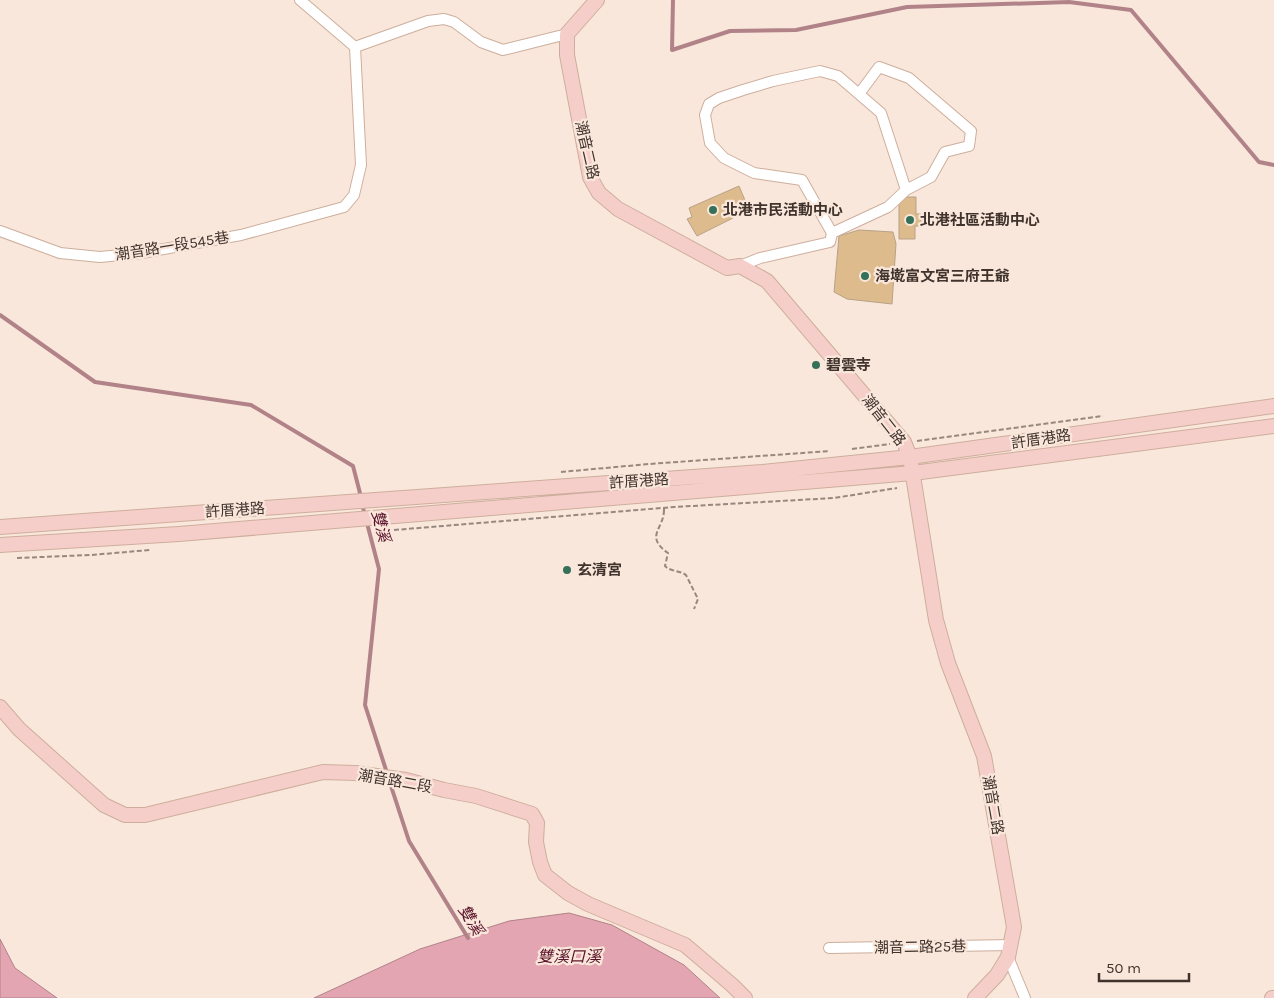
<svg xmlns="http://www.w3.org/2000/svg" width="1274" height="998" font-family="Karla,'Noto Sans TC',sans-serif">
	<rect width="100%" height="100%" fill="#fae7db"/>
	<path fill="#e2a5b1" stroke="#b18389" d="M569,913L612,925L684,965L720,998H314L420,949L509,921Z
		M0,939L15,968L57,998H0Z"/>
	<g fill="none" stroke-linecap="round" stroke-linejoin="round">
		<path stroke="#b18389" stroke-width="4" d="M673,0L672,50L730,31L796,30L907,7L1069,2L1131,10L1259,162L1274,165
			M0,315L95,382L251,405L353,466L361,497
			M362,504L379,569L365,705L387,773
			M389,780L409,841L468,938"/>
	</g>
	<path fill="#debb8c" stroke="#b6a287" d="M739,186L747,205L730,212L733,218L697,236L687,219L692,217L689,208Z
		M899,197H916V214H921V226H915V239H899Z
		M859,230L893,232L896,244L892,304L847,299L834,292L839,236Z"/>
	<g fill="none" stroke-linecap="round" stroke-linejoin="round">
		<g stroke="#cdae9c" stroke-width="12">
			<path id="street" d="M300,0L355,47
				M355,47L428,21L444,19L454,22L481,42L503,50L567,34
				M0,231L60,253L100,257L142,253L241,235L344,207L354,195L361,165L355,47
				M832,233L802,180L754,173L724,158L710,143L705,115L709,104L719,98L743,90L773,81L820,71L838,76L881,113L906,190
				M740,266L760,258L830,242L832,233L888,207L906,190L931,177L945,152L969,146L971,131L909,78L879,67L859,94
				M829,948L1012,945
				M1008,957L1025,998"/>
		</g>
		<g stroke="#cdae9c" stroke-width="16">
			<path id="secondary" d="M597,0L567,34V55L590,177L599,193L618,209L727,268L740,266L767,281L904,442L910,457L936,620L948,663L984,756L1014,927L1008,957L997,975L975,998
				M0,527L762,472L910,457L1274,406
				M0,545L179,534L913,473L1274,426
				M0,707L19,729L104,805L125,815H145L323,772L355,773L406,780L444,790L476,796L532,814L537,823L536,842L540,862L545,875L568,893L588,904L685,945L732,985L745,998
				M1272,998H1274"/>
		</g>
		<path stroke="#97887e" stroke-width="2" stroke-dasharray="5 2.5" stroke-linecap="butt" d="M917,441L1103,416
			M852,449L890,444
			M561,472L649,464L830,451
			M664,510C664,529 644,536 668,553L665,566C671,572 679,570 686,575L698,599L694,609
			M394,530L674,507L834,498L897,488
			M17,558L91,555L150,550"/>
		<use href="#street" stroke="#fff" stroke-width="10"/>
		<use href="#secondary" stroke="#f6cec9" stroke-width="14"/>
		<path stroke="#97887e" stroke-width="2" stroke-dasharray="5 2.5" stroke-linecap="butt" d="M664,507V510"/>
	</g>
	<g fill="#357059" stroke="#fae7db" stroke-width="2">
		<circle cx="713" cy="210" r="5"/>
		<circle cx="910" cy="220" r="5"/>
		<circle cx="865" cy="276" r="5"/>
		<circle cx="816" cy="365" r="5"/>
		<circle cx="567" cy="570" r="5"/>
	</g>
	<g text-anchor="middle" dominant-baseline="central" stroke-width="4.5" stroke-linejoin="round" paint-order="stroke">
		<g font-size="15" fill="#40332c" stroke="#fae7db">
			<text transform="translate(587 150) rotate(77)">潮音二路</text>
			<text transform="translate(172 246) rotate(-9)">潮音路一段545巷</text>
			<text transform="translate(884 420) rotate(52)">潮音二路</text>
			<text transform="translate(1041 439) rotate(-8)">許厝港路</text>
			<text transform="translate(639 481) rotate(-4)">許厝港路</text>
			<text transform="translate(235 510) rotate(-4)">許厝港路</text>
			<text transform="translate(395 781) rotate(10)">潮音路二段</text>
			<text transform="translate(993 805) rotate(80)">潮音二路</text>
			<text transform="translate(920 947) rotate(-1)">潮音二路25巷</text>
		</g>
		<g font-size="15" font-weight="bold" fill="#40332c" stroke="#fae7db" text-anchor="start">
			<text x="723" y="210">北港市民活動中心</text>
			<text x="920" y="220">北港社區活動中心</text>
			<text x="875" y="276">海墘富文宮三府王爺</text>
			<text x="826" y="365">碧雲寺</text>
			<text x="577" y="570">玄清宮</text>
		</g>
		<g font-size="16" font-style="italic" fill="#5a122a" stroke="#fae7db">
			<text transform="translate(381 526) rotate(76)">雙溪</text>
			<text transform="translate(471 920) rotate(59)">雙溪</text>
			<text x="569" y="956">雙溪口溪</text>
		</g>
	</g>
	<path d="M1099 973v8h90v-8" fill="none" stroke="#40332c" stroke-width="2.5"/>
	<text x="1106" y="973" font-size="15" fill="#40332c" stroke="#fae7db" stroke-width="4" paint-order="stroke">50 m</text>
</svg>
